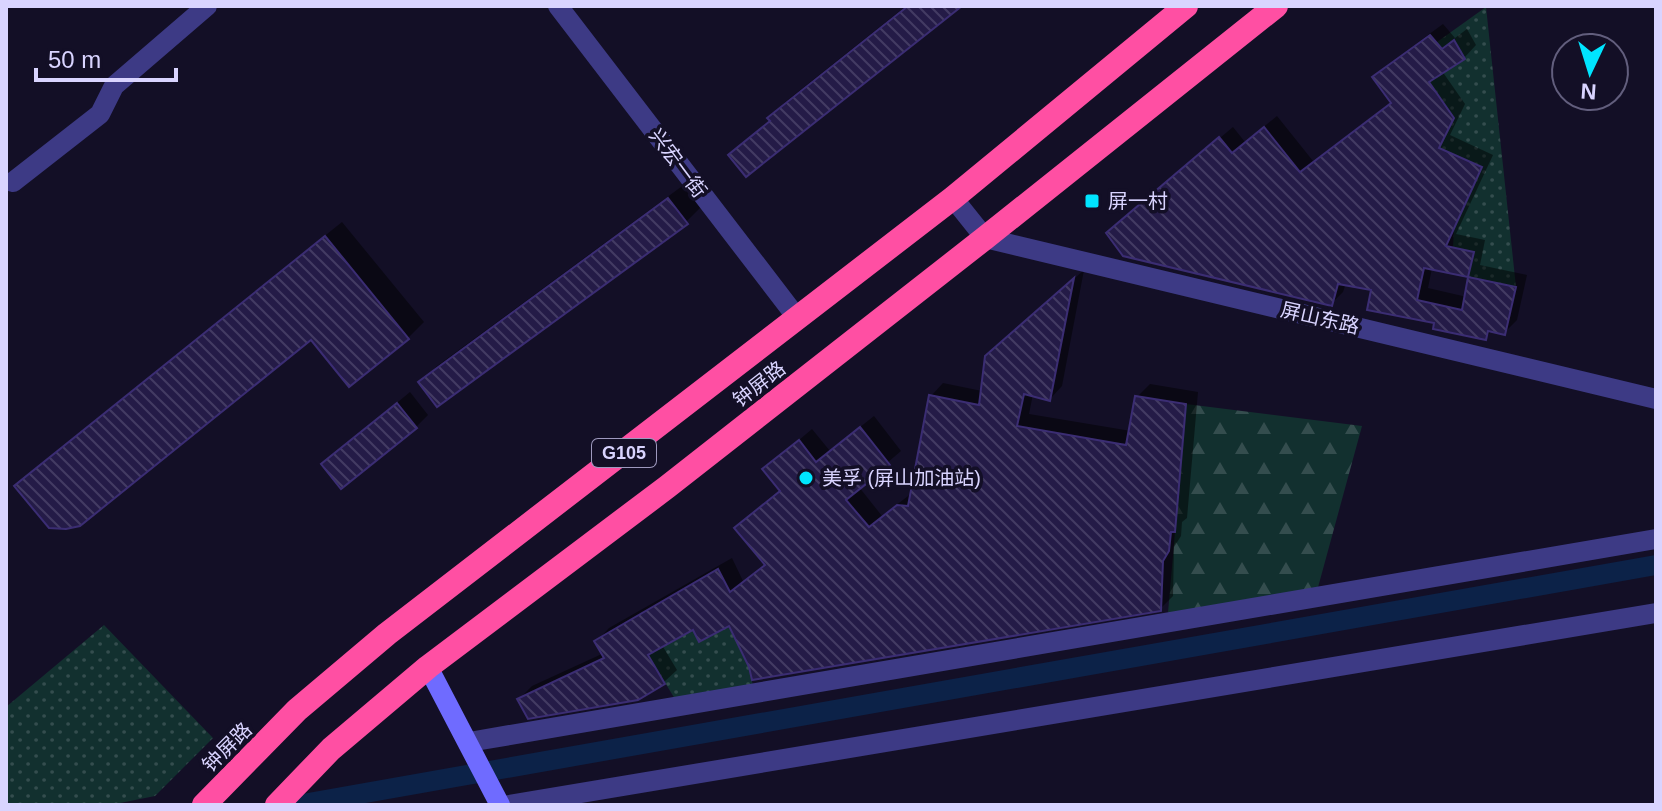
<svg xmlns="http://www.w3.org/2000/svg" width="1662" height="811" font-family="Arial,'Noto Sans SC',sans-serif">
	<defs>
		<pattern id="grass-dots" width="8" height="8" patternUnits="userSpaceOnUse" patternTransform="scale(2)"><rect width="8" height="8" fill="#12302f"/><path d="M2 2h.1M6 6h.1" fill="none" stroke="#344d4e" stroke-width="1.8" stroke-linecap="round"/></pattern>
		<pattern id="forest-firs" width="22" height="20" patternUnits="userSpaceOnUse" patternTransform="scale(2)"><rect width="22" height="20" fill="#12302f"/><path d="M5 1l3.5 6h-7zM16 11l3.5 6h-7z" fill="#344d4e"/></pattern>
		<pattern id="building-back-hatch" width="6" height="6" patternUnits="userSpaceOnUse" patternTransform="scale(2)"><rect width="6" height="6" fill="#241b47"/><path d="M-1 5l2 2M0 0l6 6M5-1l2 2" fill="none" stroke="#433b63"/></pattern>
	</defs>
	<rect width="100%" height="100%" fill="#130f26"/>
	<path fill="url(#grass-dots)" d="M1486,7L1516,287L1468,277L1474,252L1453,248L1454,228L1482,167L1439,148L1454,118L1429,82L1437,42Z
		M104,625L213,738L155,796L110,805H6V707Z
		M729,626L749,667L753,686L675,699L648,655L693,630L699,642Z"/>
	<path fill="url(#forest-firs)" d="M1186,404L1362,426L1317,591L1168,613Z"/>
	<path fill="#0007" fill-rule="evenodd" d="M906,6H959L731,155L771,120L770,118L785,102Z
		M1443,24L1455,38L1467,29L1476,45L1464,58L1442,71L1465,104L1450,135L1493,155L1456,234L1485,240L1480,265L1527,275L1517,320L1505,332L1493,330L1485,338L1437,321L1373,289L1346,283L1343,292L1331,304L1121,221L1233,127L1245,142L1277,116L1313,161L1393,101L1375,77L1387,65ZM1432,268L1471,276L1467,297L1428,288Z
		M685,184L702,206L686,222L421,382L437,366Z
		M342,222L424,322L408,338L311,337L17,486L33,470Z
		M1084,270L1062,386L1050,399L1033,394L1029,414L1131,431L1137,397L1150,384L1198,392L1187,518L1182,522L1181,536L1174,547L1173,596L1160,609L751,666L730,623L694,627L662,645L677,670L664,682L637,698L519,699L532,686L604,653L597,641L609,628L732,558L743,581L766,563L737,528L782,490L765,469L812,429L830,451L874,416L901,451L859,487L882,516L912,493L931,396L943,383L982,391L1000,344Z
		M410,392L428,415L416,427L323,464Z"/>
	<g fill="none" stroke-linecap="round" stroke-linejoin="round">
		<path stroke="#0c2248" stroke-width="20" d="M297,805L1656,565"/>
	</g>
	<path fill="url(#building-back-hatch)" stroke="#3b2d73" stroke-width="2" fill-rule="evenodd" d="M908,6H962L746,177L728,155L770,121L767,118Z
		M1430,35L1442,49L1454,40L1465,59L1429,82L1454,118L1439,148L1482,167L1446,246L1474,252L1468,277L1516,287L1505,335L1488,331L1486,340L1433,329L1434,323L1367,310L1371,290L1338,284L1332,306L1123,256L1106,233L1219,137L1232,153L1264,127L1300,172L1391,103L1372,77ZM1424,268L1468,277L1462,310L1417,300Z
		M668,198L688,224L437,407L418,382Z
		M325,236L409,339L349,387L311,340L80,526L66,529L49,528L14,486Z
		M1074,278L1050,401L1024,394L1017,426L1126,445L1135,396L1186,404L1175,532H1171L1169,551L1163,561L1161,611L752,680L749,667L729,626L699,642L693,630L648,655L665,684L638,700L528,719L517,699L604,658L594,641L718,569L730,592L765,565L734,528L780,491L762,469L799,440L816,462L860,427L890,465L846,500L869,527L897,505L908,506L929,395L979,405L985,356Z
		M397,403L417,428L341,489L321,464Z"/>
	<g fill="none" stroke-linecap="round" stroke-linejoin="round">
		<path stroke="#3d3a85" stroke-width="20" d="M558,6L798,319
			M13,182L100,114L114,86L207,6
			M953,198L985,238L1656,399
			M469,742L1656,539
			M509,805L1656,613"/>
		<path stroke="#6f6bff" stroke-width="20" d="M428,667L500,805"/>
		<path stroke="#ff4fa3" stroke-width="24" d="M204,805L297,710L387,634L953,198L1186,6
			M277,805L331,749L428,667L667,487L985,238L1276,6"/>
	</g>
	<g fill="#00e5ff" stroke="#130f26" stroke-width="3">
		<rect x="1084" y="193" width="16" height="16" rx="4"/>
		<circle cx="806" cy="478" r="8"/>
	</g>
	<g text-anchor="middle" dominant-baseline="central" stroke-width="7" stroke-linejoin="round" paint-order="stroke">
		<rect fill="#130f26" stroke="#9e99be" stroke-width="2" x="592" y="439" width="64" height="28" rx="6"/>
		<g font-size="18" font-weight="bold" fill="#d9d4ff">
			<text x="624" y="453">G105</text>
		</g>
		<g font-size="20" fill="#d9d4ff" stroke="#130f26">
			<text transform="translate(678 163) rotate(53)">兴宏一街</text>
			<text transform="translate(1320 318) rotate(13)">屏山东路</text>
			<text transform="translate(759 384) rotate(-38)">钟屏路</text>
			<text transform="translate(227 747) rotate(-45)">钟屏路</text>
		</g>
		<g font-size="20" fill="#d9d4ff" stroke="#130f26" text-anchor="start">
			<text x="1108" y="201">屏一村</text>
			<text x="822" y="478">美孚 (屏山加油站)</text>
		</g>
	</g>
	<rect width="1662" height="811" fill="none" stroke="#d9d4ff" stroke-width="16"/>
	<g transform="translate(1590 72) rotate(184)"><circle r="38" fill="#130f26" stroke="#625e7d" stroke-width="2"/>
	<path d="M0-6L14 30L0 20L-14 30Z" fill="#00e5ff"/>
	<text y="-12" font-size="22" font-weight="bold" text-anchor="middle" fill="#d9d4ff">N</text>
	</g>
	<path d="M36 68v12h140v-12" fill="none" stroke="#d9d4ff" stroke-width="4"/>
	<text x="48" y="68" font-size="24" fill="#d9d4ff" stroke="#130f26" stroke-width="6" paint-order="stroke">50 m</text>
</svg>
